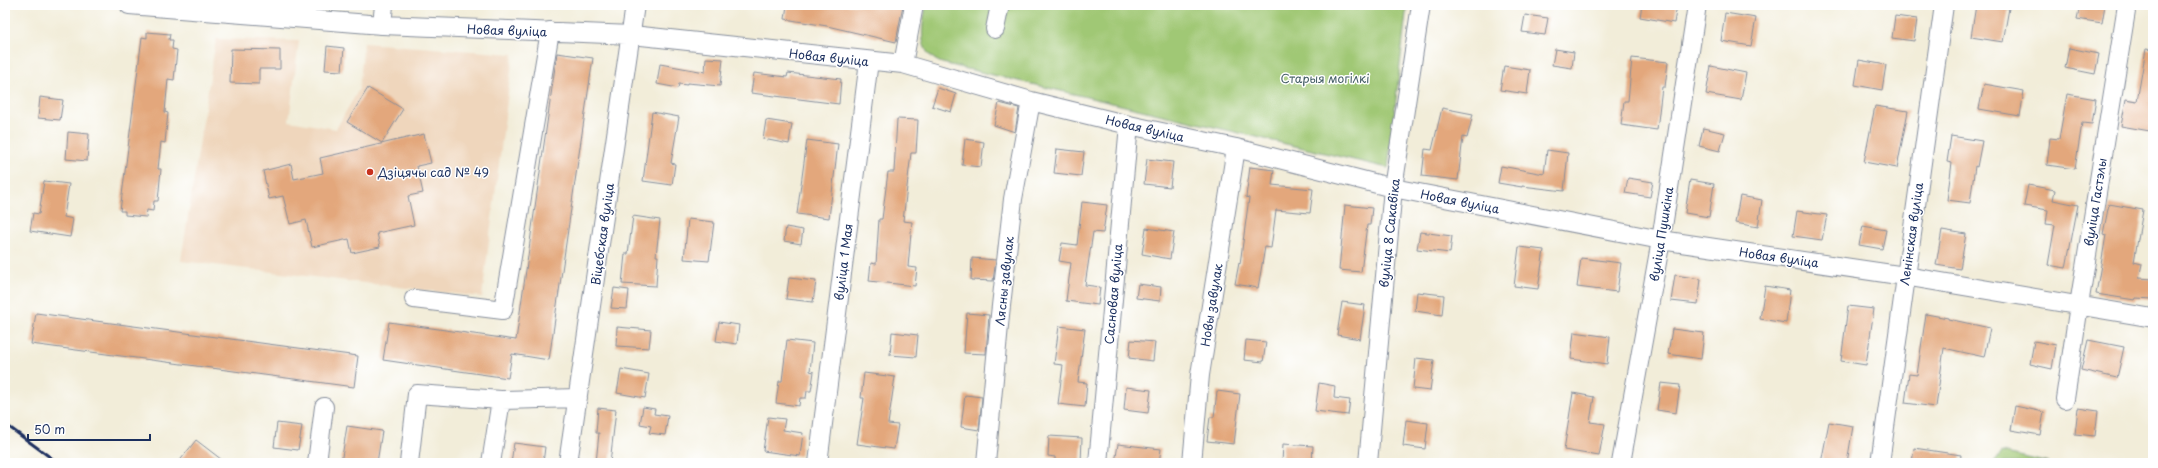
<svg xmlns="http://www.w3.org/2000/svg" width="2158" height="468" font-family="'Playpen Sans',sans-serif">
	<rect width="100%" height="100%" fill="#fff"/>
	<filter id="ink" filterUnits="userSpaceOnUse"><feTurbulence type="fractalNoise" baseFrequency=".025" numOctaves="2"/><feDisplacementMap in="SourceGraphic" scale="8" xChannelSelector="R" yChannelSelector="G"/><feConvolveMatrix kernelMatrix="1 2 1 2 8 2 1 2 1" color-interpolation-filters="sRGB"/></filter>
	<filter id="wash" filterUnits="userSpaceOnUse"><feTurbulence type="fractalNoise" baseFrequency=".012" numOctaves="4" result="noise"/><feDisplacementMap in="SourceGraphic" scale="16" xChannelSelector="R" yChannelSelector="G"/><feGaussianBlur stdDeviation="0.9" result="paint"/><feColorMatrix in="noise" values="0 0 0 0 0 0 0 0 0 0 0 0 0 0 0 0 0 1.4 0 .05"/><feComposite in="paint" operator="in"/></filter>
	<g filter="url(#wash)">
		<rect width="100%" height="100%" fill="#f2edd9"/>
		<path fill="#efd6bc" d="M216,39L299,41L289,121L336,129L359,89L364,43L513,54L482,297L181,261Z"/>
		<path fill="#a0c874" stroke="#5e7c69" d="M926,5H1407L1388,168L942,63C916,53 922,28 926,5Z
			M2002,452L2049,463H1993Z"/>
		<g id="blocks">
			<path fill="#e3a77c" d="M787,5H903L896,42L827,26L785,19Z
				M1642,5H1677L1674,23L1640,17Z
				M1976,5L2009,8L2003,42L1971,37Z
				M2080,5H2105L2102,23L2077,19Z
				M1725,13L1756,18L1751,46L1721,41Z
				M1525,15L1548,18L1545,35L1522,32Z
				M1895,16L1917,19L1914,41L1892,38Z
				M147,32L170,34L169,40H173L172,49L177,50L174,80L168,79L165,112L168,113L165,143L161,142L158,169H161L158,201H154L153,211L147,210L146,217L125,215V211H120L142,37L147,38Z
				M327,46L344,48L342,71L325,70Z
				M2069,48L2099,54L2095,74L2065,68Z
				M231,49L280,50V69H259V84L230,83Z
				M1555,49L1574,52L1572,68L1552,65Z
				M2146,49L2153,50V112L2150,131L2121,126L2126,99L2137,101Z
				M557,53L593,58L549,360L512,354L508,378L383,360L389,322L516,340Z
				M706,58L723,59L720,86L687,83V85L679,84L678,88L657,84L660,64L705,72Z
				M1632,58L1668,62L1665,87H1662L1657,130L1621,125L1624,101H1628Z
				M1859,60L1886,65L1882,90L1855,85Z
				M1504,66L1530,70L1527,94L1500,90Z
				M1711,66L1746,73L1741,100L1706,94Z
				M754,73L787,77L788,73L841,79L839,104L751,93Z
				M1984,84L2024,91L2020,116L1979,109Z
				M368,88L403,109L382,143L347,122Z
				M938,88L956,94L951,112L932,106Z
				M2067,94L2096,99L2092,124L2082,123L2075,169L2047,165L2050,138L2059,139Z
				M40,97L63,100L60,120L38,118Z
				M999,103L1019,108L1015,132L994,125Z
				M1875,106L1908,111L1897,168L1864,162Z
				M1442,108L1473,114L1467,138L1463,137L1458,180L1422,176L1425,149L1432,150Z
				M652,112L679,117L671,163L675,164L672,185L643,181Z
				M897,119L918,120L916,153H911L903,221L912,222L908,267L917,268L915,286L869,281L871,263L876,264L879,219H882L888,172H894Z
				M766,120L792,124L789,144L763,139Z
				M1703,128L1725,133L1720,151L1699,146Z
				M68,132L89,134L87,161L66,159Z
				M424,134L431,163L417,166L423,193L408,196L414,225L377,233L380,247L352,253L349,239L312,247L306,220L290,224L283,196L269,199L263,171L291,164L294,179L323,173L320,158Z
				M1951,136L1982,141L1977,167L1975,166L1970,203L1947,200L1952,163L1947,162Z
				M965,139L984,142L981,167L962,165Z
				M807,140L838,144L829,218L797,214Z
				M1057,149L1084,152L1081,176L1054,173Z
				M1547,150L1568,153L1564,191L1522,186V187L1498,183L1501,166L1544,174Z
				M1147,159L1173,162L1170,187L1144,184Z
				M1250,167L1274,170L1272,185L1313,189L1310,213L1276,210L1271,248L1265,247L1258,288L1235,284L1239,263L1240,264L1249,198L1246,197Z
				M1628,178L1653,182L1650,197L1625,193Z
				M1690,180L1714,184L1709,217L1685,213Z
				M44,181L69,184L64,217L73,219L70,237L30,231L33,213L39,214Z
				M2028,185L2055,190L2053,200L2078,205L2066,268L2048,265L2055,225L2046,224L2048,210L2024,206Z
				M1740,196L1762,200L1758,227L1735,223Z
				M1082,202L1107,205L1103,233L1093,232L1085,285L1100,287L1098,305L1066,301L1071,263L1059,261L1062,243L1077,245Z
				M2109,204L2143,210L2134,262L2142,264L2139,278L2153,279V299L2136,298L2135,300L2096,294L2106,235L2103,234Z
				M1345,205L1372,208L1370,225H1367L1361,272L1339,270Z
				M1797,211L1827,215L1822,240L1793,236Z
				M633,216L660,220L656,256H658L656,286L622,284L625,254H628Z
				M688,219L714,222L709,261L684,259Z
				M1863,226L1886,230L1882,249L1859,245Z
				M786,227L803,230L801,244L784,241Z
				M1146,228L1174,232L1170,259L1142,254Z
				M1942,230L1966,234L1960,269L1936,265Z
				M1420,232L1452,236L1450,253L1417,249Z
				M1519,247L1544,250L1538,289L1514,286Z
				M972,258L996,260L993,281L971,280Z
				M1581,258L1621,263L1617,292L1577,287Z
				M1675,275L1701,279L1698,304L1671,301Z
				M789,278L816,281L813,302L786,299Z
				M1138,284L1161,287L1160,301L1136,298Z
				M1765,286L1790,290L1786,323L1760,319Z
				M614,288L629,290L627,309L611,308Z
				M1417,292L1444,295L1442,315L1415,311Z
				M1342,302L1365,305L1360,339L1337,335Z
				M1848,306L1874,309L1866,365L1841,361Z
				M36,313L358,356L354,387L31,344Z
				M967,313L989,315L986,354L964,353Z
				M1926,314L1948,318V319L1990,328L1984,357L1944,348L1936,407L1905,403L1909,374L1917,375Z
				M719,322L739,325L737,344L716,341Z
				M1059,326L1085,329L1078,382L1087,383L1085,407L1058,404L1063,365L1054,364Z
				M617,327L651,330L649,348L616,346Z
				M1672,329L1704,333L1701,359L1668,354Z
				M892,332L918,335L916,357L890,355Z
				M1574,332L1610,337L1607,364L1571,359Z
				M787,340L813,343L810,371L814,372L811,391H807L806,398H800L799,406L776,403L779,381H782Z
				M1131,340L1155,342L1153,361L1129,358Z
				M1246,340L1266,342L1263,362L1244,360Z
				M2088,340L2124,347L2117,378L2081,370Z
				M2034,341L2056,345L2052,369L2030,364Z
				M1416,358L1434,360L1430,391L1413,389Z
				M621,369L649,374L645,398L617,393Z
				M864,373L895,377L888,424L898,425L894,449L857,444L864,398H861Z
				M1319,383L1335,386L1334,398L1350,400L1348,415L1315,411Z
				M1661,383L1680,385L1676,413L1657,410Z
				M1126,387L1151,390L1148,413L1124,410Z
				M1217,391L1240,394L1234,444L1207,441L1210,417H1214Z
				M1573,393L1594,397L1590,422L1605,424L1599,456L1564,450Z
				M965,395L982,397L979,430L961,427Z
				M2015,406L2044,412L2040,435L2011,430Z
				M643,407L655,409L654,414L668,416L665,435L649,433L651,426L640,424Z
				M598,408L616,410L610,463H596L599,433H596Z
				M2078,408L2098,411L2095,436L2075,434Z
				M768,417L785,419L783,430L803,433L800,456L763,451Z
				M1406,420L1428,423L1425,449L1403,446Z
				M1829,422L1853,426L1847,463H1821Z
				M277,423L302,426L298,450L274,447Z
				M347,426L382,431L377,463H341Z
				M1049,436L1082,438L1081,463H1055V457L1048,456Z
				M196,440L226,463H178Z
				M514,443L545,447L543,463H511Z
				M1118,444L1161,449L1159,463H1115Z
				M1283,444L1313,446L1312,463H1282Z
				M1914,448L1961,455L1960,463H1912Z"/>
		</g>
	</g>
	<g filter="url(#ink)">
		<use href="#blocks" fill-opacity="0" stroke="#868e9c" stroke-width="1"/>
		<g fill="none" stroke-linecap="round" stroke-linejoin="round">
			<g stroke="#868e9c" stroke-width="20">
				<path id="minor" d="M129,5L382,25L632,35L903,64L1031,101L1129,125L1236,148L1393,188L1661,240L1905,276L2153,318
					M382,25L384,5
					M995,29L1000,5
					M903,64L914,5
					M414,299L503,310L550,31
					M2065,399L2079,305L2127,5
					M501,400L578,398
					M317,463L324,407
					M409,463L417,394L501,400L491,463
					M568,463L635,5
					M818,463L869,61
					M986,463L1000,315L1013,199L1031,101
					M1098,463L1129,125
					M1192,463L1200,375L1236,148
					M1368,463L1393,188L1421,5
					M1621,463L1661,240L1697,5
					M1880,463L1944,5"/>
			</g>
			<use href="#minor" stroke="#fff" stroke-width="18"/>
			<path stroke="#1b2f5e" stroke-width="3" d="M5,424L58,463"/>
		</g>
	</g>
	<circle fill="#c8321e" stroke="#fff" stroke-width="1.5" cx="370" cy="172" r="4"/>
	<g text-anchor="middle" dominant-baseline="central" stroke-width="3" stroke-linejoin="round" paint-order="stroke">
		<g font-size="12" fill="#1b2f5e" stroke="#fff">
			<text transform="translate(507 30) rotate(2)">Новая вуліца</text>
			<text transform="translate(829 57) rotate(6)">Новая вуліца</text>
			<text transform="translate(1145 128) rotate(13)">Новая вуліца</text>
			<text transform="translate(1460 201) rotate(11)">Новая вуліца</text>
			<text transform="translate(2095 202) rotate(-81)">вуліца Гастэлы</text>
			<text transform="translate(1389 233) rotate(-84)">вуліца 8 Сакавіка</text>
			<text transform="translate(602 234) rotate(-82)">Віцебская вуліца</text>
			<text transform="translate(1661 234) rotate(-81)">вуліца Пушкіна</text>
			<text transform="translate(1911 234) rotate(-82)">Ленінская вуліца</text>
			<text transform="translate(1779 257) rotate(8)">Новая вуліца</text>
			<text transform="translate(843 262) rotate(-83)">вуліца 1 Мая</text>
			<text transform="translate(1004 281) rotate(-84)">Лясны завулак</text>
			<text transform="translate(1113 294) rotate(-85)">Сасновая вуліца</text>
			<text transform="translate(1211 305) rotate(-81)">Новы завулак</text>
		</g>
		<g font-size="12" fill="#435d65" stroke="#fff">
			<text x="1325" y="78">Старыя могілкі</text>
		</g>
		<g font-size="12" fill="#1b2f5e" stroke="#fff" text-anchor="start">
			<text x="378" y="172">Дзіцячы сад № 49</text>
		</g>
	</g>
	<rect width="2158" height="468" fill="none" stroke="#fff" stroke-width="20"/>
	<path d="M28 434v6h122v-6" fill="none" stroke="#1b2f5e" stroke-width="2"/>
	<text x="34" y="434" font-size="12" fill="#1b2f5e" stroke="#ffffff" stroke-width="3" paint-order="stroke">50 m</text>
</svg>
